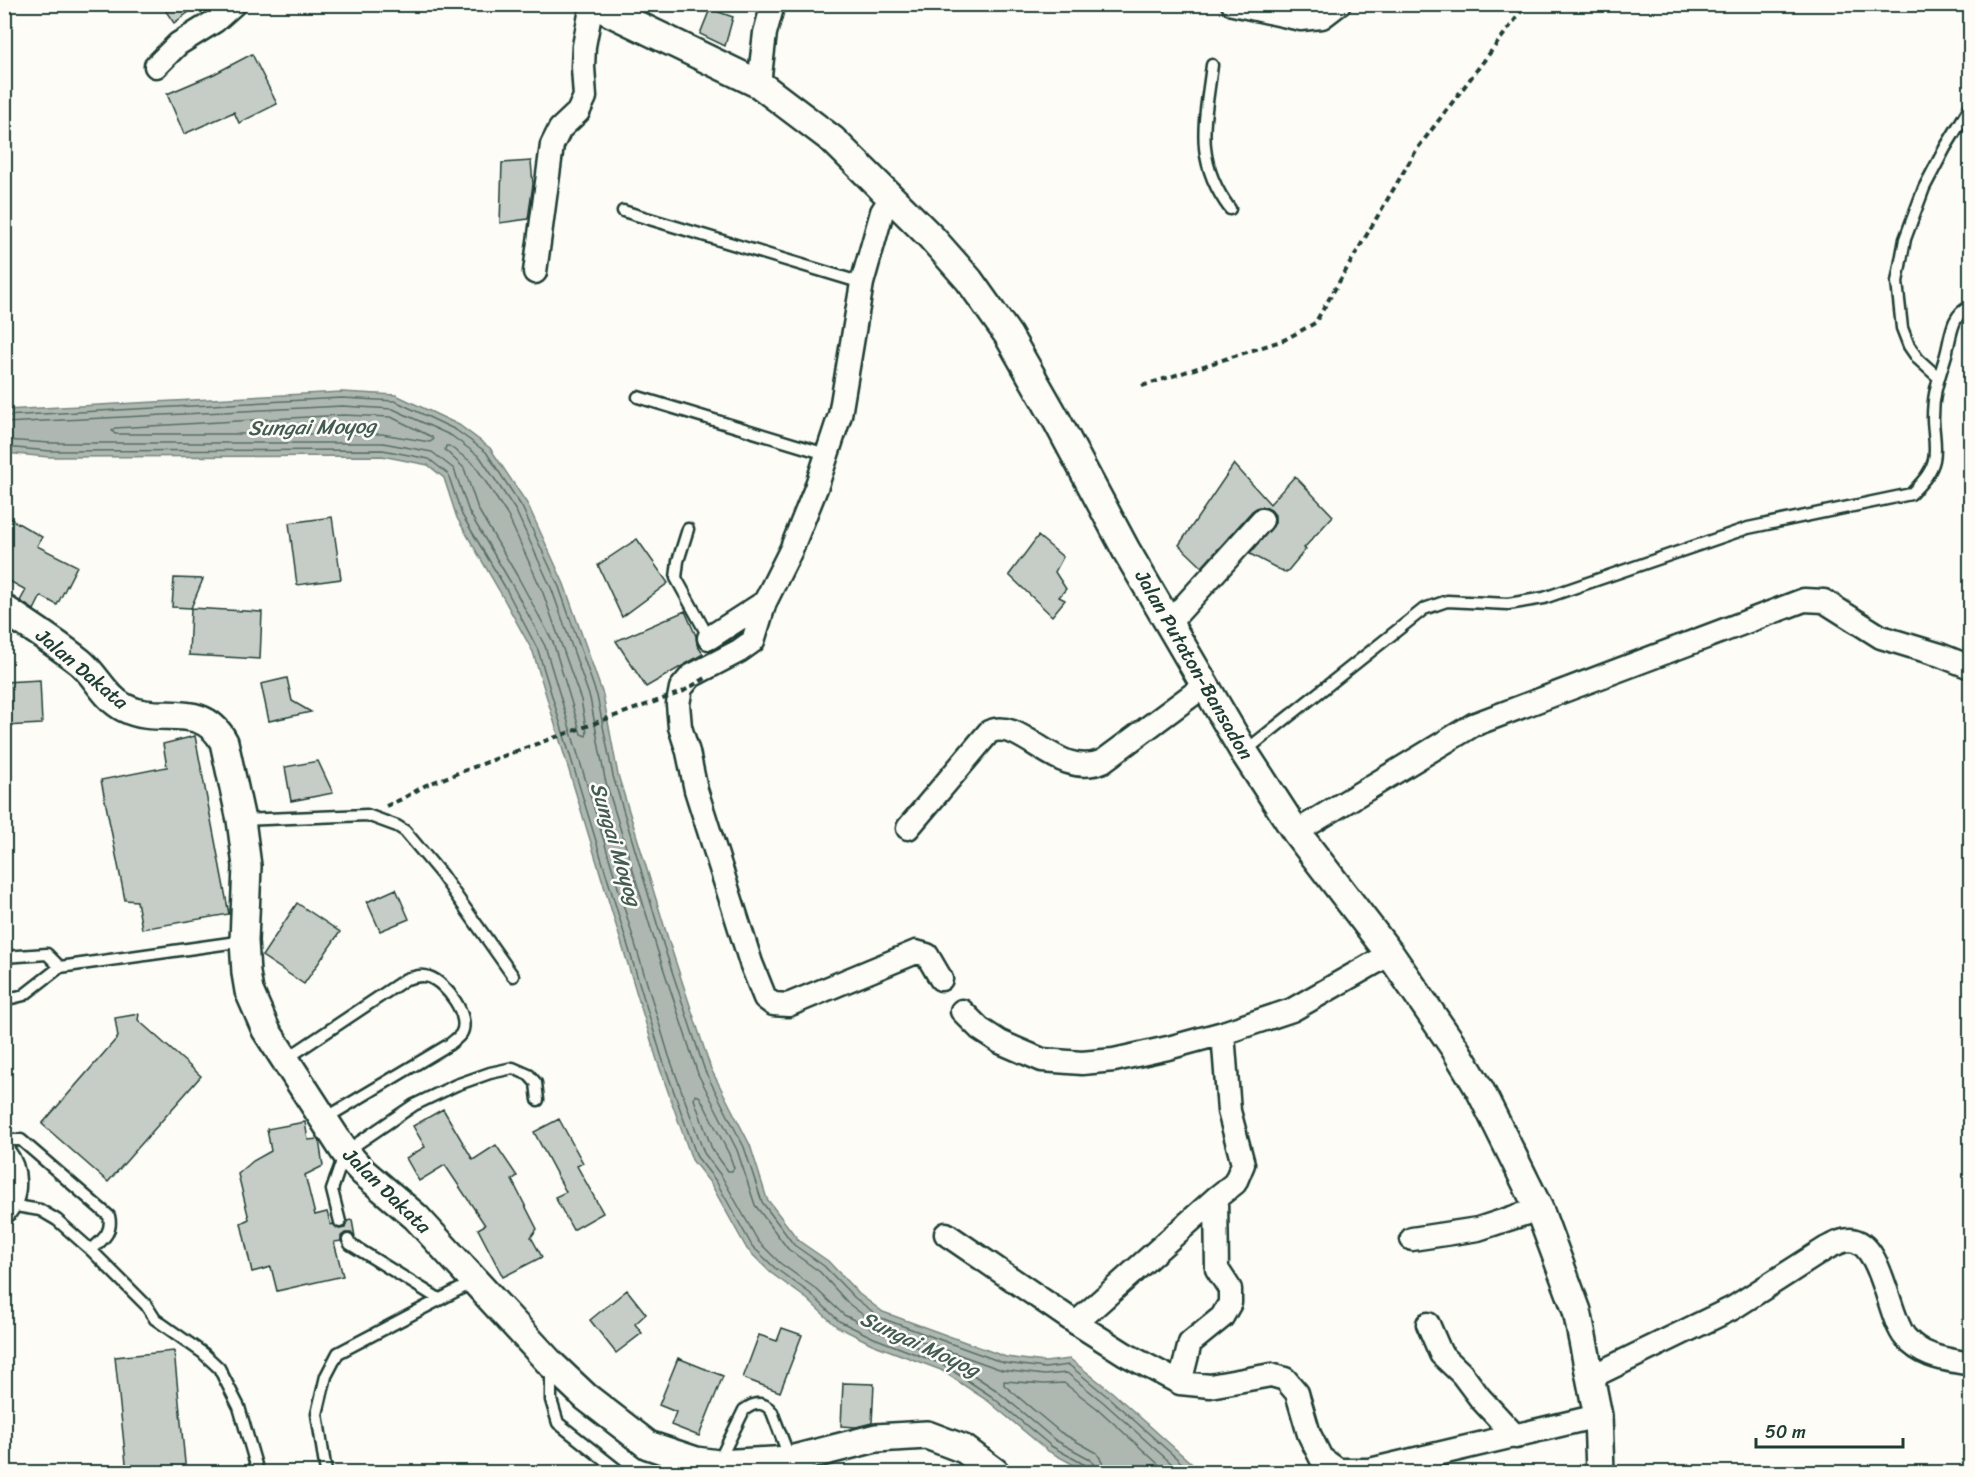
<svg xmlns="http://www.w3.org/2000/svg" width="1975" height="1477" font-family="Sriracha,sans-serif">
	<rect width="100%" height="100%" fill="#fdfcf7"/>
	<filter id="ink" filterUnits="userSpaceOnUse"><feTurbulence type="fractalNoise" baseFrequency=".0167" numOctaves="2"/><feDisplacementMap in="SourceGraphic" scale="12" xChannelSelector="R" yChannelSelector="G"/><feConvolveMatrix kernelMatrix="1 2 1 2 8 2 1 2 1" color-interpolation-filters="sRGB"/></filter>
	<g filter="url(#ink)">
		<path fill="#aeb8b1" stroke="#75877f" stroke-width="1.5" d="M342,392L396,395L459,425L490,448L528,505L564,584L603,695L618,775L670,945L711,1069L750,1145L767,1199L799,1241L828,1261L859,1294L883,1312L1006,1357L1045,1362L1070,1359L1112,1392L1201,1472H1087L1048,1451L988,1401L941,1370L872,1344L836,1326L807,1299L771,1273L747,1249L711,1184L692,1160L657,1060L533,652L499,590L457,518L444,478L428,465L382,456L49,457L5,453V410Z"/>
		<g fill="none" stroke-linecap="round" stroke-linejoin="round">
			<path stroke="#586e66" stroke-width="1.5" d="M343,415L391,417L432,437L433,440L430,442L382,434H115L112,431L115,428Z
				M4,416L342,398L395,401L456,430L486,452L522,507L559,587L597,696L613,776L664,947L705,1071L744,1147L762,1202L794,1245L824,1266L855,1298L881,1318L1004,1363L1045,1368L1069,1365L1108,1397L1192,1472
				M4,423L342,406L393,409L452,436L480,457L516,511L552,590L590,698L605,779L657,949L698,1074L737,1150L755,1205L788,1249L820,1272L849,1304L876,1325L1002,1370L1044,1375L1067,1373L1103,1402L1181,1472
				M4,440L50,443H383L432,452L454,469L469,512L511,583L545,646L669,1056L704,1153L722,1177L758,1241L780,1263L816,1289L844,1315L878,1332L949,1359L996,1390L1055,1440L1090,1459L1094,1465L1096,1472
				M446,446H449L474,464L508,516L543,593L581,700L587,733L586,736L581,734L553,642L519,579L478,509L464,468L445,450Z
				M4,447L50,451L383,450L429,459L448,474L462,515L505,587L538,650L662,1058L697,1157L716,1181L752,1246L775,1268L811,1294L839,1321L874,1338L944,1365L991,1396L1051,1446L1085,1465L1088,1472
				M696,1095L700,1097L729,1154L734,1168L732,1171H728L712,1149L694,1099Z
				M1105,1472L1103,1463L1097,1453L1060,1432L1004,1385V1381L1044,1384L1064,1383L1098,1409L1167,1472"/>
		</g>
		<path fill="#c6cdc7" stroke="#1f3d34" stroke-width="1.5" d="M161,4H200L174,23Z
			M710,9L733,17L725,46L700,34Z
			M252,54L277,104L239,123L234,112L184,134L167,94L214,74Z
			M531,161L533,184L528,219L500,223L502,163Z
			M1234,464L1270,504L1295,476L1333,516L1304,548L1306,549L1286,573L1250,554L1275,523V515L1271,510L1265,507H1258L1252,511L1202,567L1179,545Z
			M4,515L42,537L37,546L77,566L57,605L41,596L34,610L20,601L26,590L4,578Z
			M332,517L341,579L297,585L289,523Z
			M1038,536L1063,557L1055,572L1066,589L1059,597L1065,600L1052,616L1009,575Z
			M637,539L668,583L622,617L598,565Z
			M174,578L203,579L191,608L172,607Z
			M191,608L262,612L260,659L189,655Z
			M685,611L696,636L697,645L703,654L646,687L616,641Z
			M287,678L292,701L311,712L269,721L261,684Z
			M40,680L42,724L4,726V682Z
			M195,736L229,914L142,929L137,901L125,900L101,780L167,767L163,744Z
			M318,761L333,793L291,801L285,767Z
			M396,889L409,919L380,931L367,902Z
			M297,903L340,932L304,984L262,956Z
			M139,1014L138,1020L201,1076L108,1182L42,1124L118,1037L115,1018Z
			M443,1109L473,1160L496,1145L517,1176L512,1180L537,1229L531,1237L542,1257L503,1277L478,1229L485,1225L445,1165L419,1181L406,1158L425,1147L413,1126Z
			M559,1119L583,1163L577,1166L603,1213L573,1230L555,1197L566,1192L534,1132Z
			M305,1122L308,1140L318,1139L319,1140L323,1166L305,1175L315,1215L327,1212L331,1225L333,1224L339,1229L345,1228L347,1221L352,1220L355,1237L352,1233H345L341,1236V1241L334,1242L343,1276L277,1291L271,1267L252,1272L241,1223L249,1219L238,1174L253,1161L271,1151L267,1129Z
			M627,1290L646,1314L635,1324L642,1333L616,1353L590,1320Z
			M782,1328L802,1335L780,1392L743,1378L759,1335L777,1341Z
			M174,1351L186,1473H127L115,1357Z
			M678,1358L723,1376L699,1436L671,1425L676,1412L659,1405Z
			M843,1383L874,1384L872,1423L856,1427L841,1426Z"/>
		<g fill="none" stroke-linecap="round" stroke-linejoin="round">
			<g stroke="#1f3d34" stroke-width="15">
				<path id="service" d="M1212,65C1205,122 1193,159 1230,209
					M623,211L862,283
					M1938,377L1918,359L1909,346L1902,328L1897,282L1905,239L1924,188L1945,148L1970,107
					M638,397L826,454
					M688,529L678,561L676,578L709,638
					M1244,752L1424,609L1447,601L1508,604L1544,598L1748,528L1911,494C1920,484 1931,474 1934,460C1937,447 1933,431 1933,418C1933,393 1938,381 1945,358C1951,340 1950,314 1970,307
					M241,820L367,815L397,826L405,831L441,874L513,976
					M4,957L47,954L60,967
					M4,1000L24,995L60,967L244,941
					M286,1059L406,979C414,977 421,974 429,977C445,982 472,1017 461,1034C458,1038 453,1041 450,1044L324,1119
					M4,1145L11,1140H21L109,1216C113,1233 102,1240 91,1250
					M10,1205L40,1210L57,1220L91,1250L146,1305L155,1319L203,1353L219,1368L239,1407L258,1472
					M340,1222L332,1190L345,1152L414,1105L456,1085L490,1073L513,1068L529,1075L536,1083L538,1100
					M348,1240L350,1244L439,1299
					M551,1370V1400L558,1423L620,1472
					M719,1461L744,1410C755,1402 764,1401 772,1412L790,1459
					M326,1472L317,1414L326,1376L338,1353L475,1281"/>
			</g>
			<g stroke="#1f3d34" stroke-width="27">
				<path id="minor" d="M1233,4L1301,19L1322,17L1339,4
					M156,66L178,44L215,21L234,4
					M759,84L765,33L773,4
					M535,272L552,145L560,129L578,112L585,97L583,67L584,46L592,4
					M765,602L753,641L739,651L691,676L681,688L678,704L680,727L688,752L696,790L751,963L765,998L773,1004L788,1005L916,952L927,955L941,979
					M1168,624L1262,520
					M709,638L765,602L791,550L816,488L840,415L862,283L882,212L891,198
					M908,828L989,732C1022,716 1056,781 1103,761L1204,686
					M1296,832L1473,725L1804,600L1824,601L1881,637L1940,655L1970,667
					M962,1011L980,1029L1000,1042L1042,1060L1082,1063L1114,1060L1168,1048L1223,1033L1292,1010L1390,954
					M4,1153C17,1169 18,1196 4,1212
					M946,1234L1076,1323L1125,1354L1180,1383L1210,1386L1271,1375L1285,1379L1297,1393L1309,1434L1321,1458L1338,1470H1370L1598,1416
					M1412,1239L1478,1229L1539,1209
					M1076,1323L1216,1198L1235,1183L1243,1164L1229,1111L1223,1033
					M1428,1324L1441,1354L1462,1374L1480,1398L1516,1437
					M1591,1377L1733,1308L1825,1249C1833,1245 1841,1240 1850,1240C1882,1241 1888,1317 1905,1337C1923,1358 1945,1359 1970,1364
					M1180,1383L1190,1343L1222,1317L1230,1303V1289L1217,1269L1216,1198"/>
			</g>
			<g stroke="#1f3d34" stroke-width="32">
				<path id="tertiary" d="M593,4L759,84L833,140L931,237L969,280L1008,335L1057,421L1126,550L1244,752L1296,832L1390,954L1454,1047L1480,1090L1539,1209L1577,1311L1598,1416L1600,1472
					M4,609C30,626 56,643 80,662C96,675 106,699 125,708C160,726 201,699 224,742L241,820L247,866L244,941L246,973L249,991L266,1030L345,1152L363,1172L416,1217L551,1364L586,1397L648,1445L696,1461L718,1464L790,1460L876,1438L927,1435L964,1449L995,1472"/>
			</g>
			<path stroke="#1f3d34" stroke-width="4" stroke-dasharray="6 4.5" stroke-linecap="butt" d="M1142,386L1284,340L1315,323L1417,149L1527,4
				M386,806L402,799L426,785L514,752"/>
			<use href="#service" stroke="#fdfcf7" stroke-width="10"/>
			<use href="#minor" stroke="#fdfcf7" stroke-width="22"/>
			<use href="#tertiary" stroke="#fdfcf7" stroke-width="27"/>
			<path stroke="#1f3d34" stroke-width="4" stroke-dasharray="6 4.5" stroke-linecap="butt" d="M514,752L682,692L709,676"/>
		</g>
	</g>
	<g text-anchor="middle" dominant-baseline="central" stroke-width="5" stroke-linejoin="round" paint-order="stroke">
		<g font-size="20" fill="#1f3d34" stroke="#fdfcf7">
			<text transform="translate(1194 665) rotate(60)">Jalan Putaton-Bansadon</text>
			<text transform="translate(82 669) rotate(40)">Jalan Dakata</text>
			<text transform="translate(387 1191) rotate(44)">Jalan Dakata</text>
		</g>
		<g font-size="21" font-style="italic" fill="#435c53" stroke="#fdfcf7">
			<text transform="translate(312 427) rotate(-1)">Sungai Moyog</text>
			<text transform="translate(616 844) rotate(73)">Sungai Moyog</text>
			<text transform="translate(920 1344) rotate(25)">Sungai Moyog</text>
		</g>
	</g>
	<rect width="1975" height="1477" fill="none" stroke="#fdfcf7" stroke-width="24"/>
	<rect x="12" y="12" width="1951" height="1453" fill="none" stroke="#1f3d34" stroke-width="2" filter="url(#ink)"/>
	<path d="M1756 1438v9h147v-9" fill="none" stroke="#1f3d34" stroke-width="3"/>
	<text x="1765" y="1438" font-size="18" fill="#1f3d34" stroke="#fdfcf7" stroke-width="4.5" paint-order="stroke">50 m</text>
</svg>
